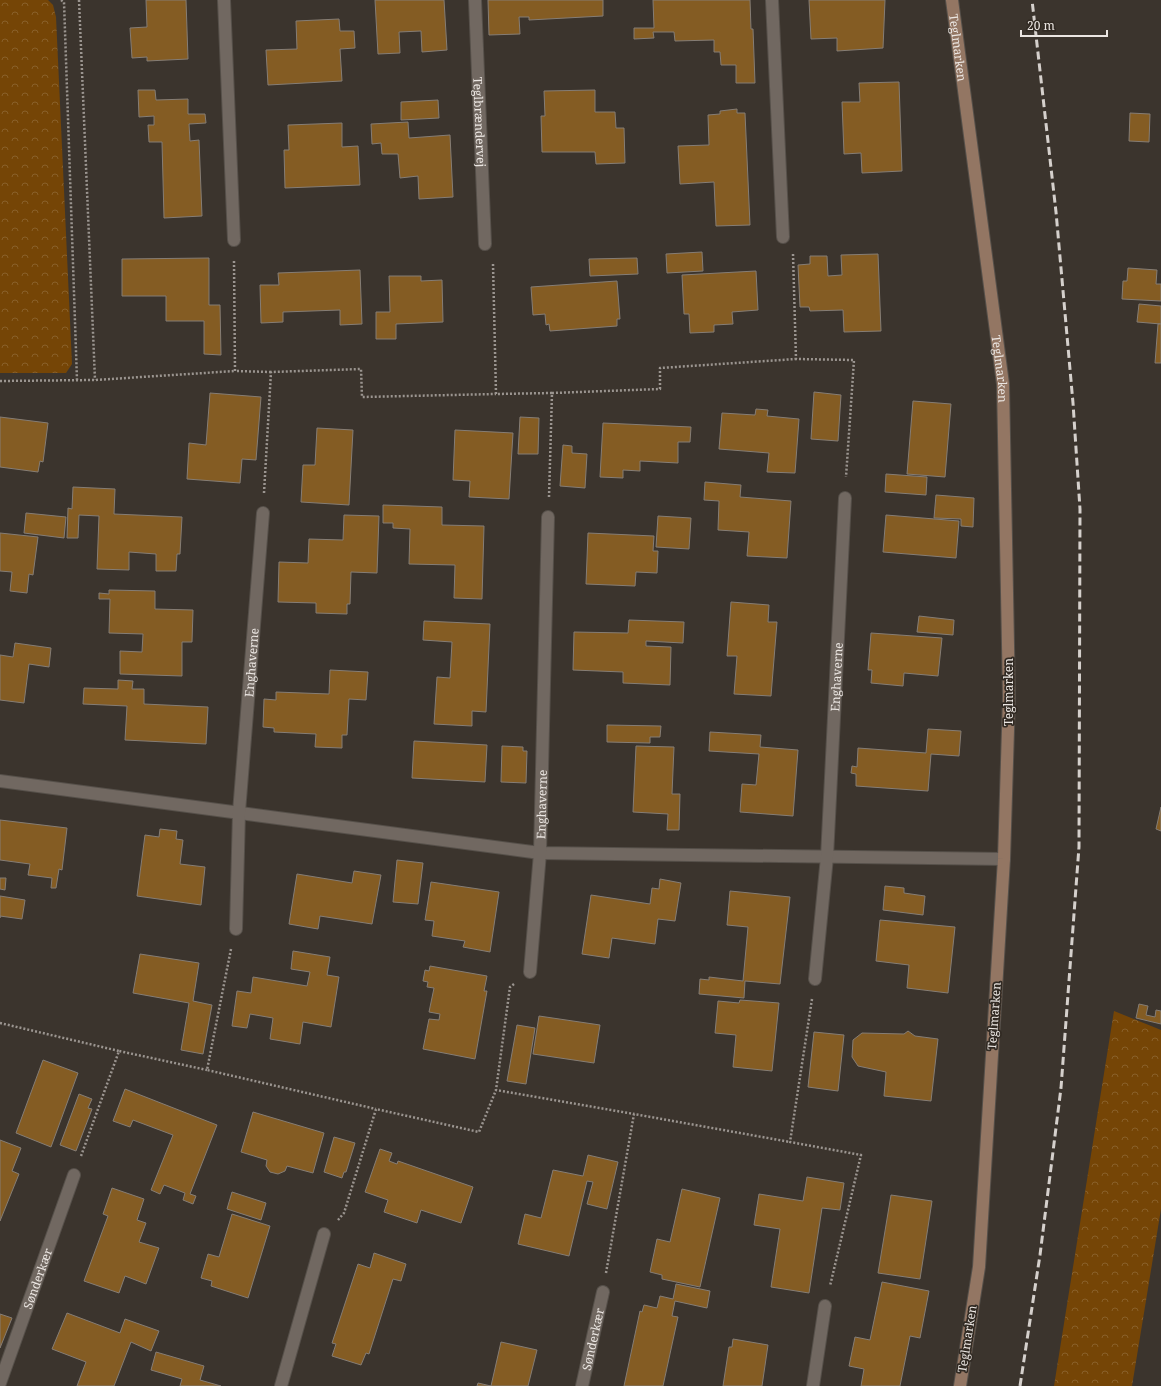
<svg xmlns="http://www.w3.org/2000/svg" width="1161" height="1386" viewBox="0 0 1161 1386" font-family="'Noto Serif',serif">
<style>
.forest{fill:url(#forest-crowns)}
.building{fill:#845c23;stroke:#857d75}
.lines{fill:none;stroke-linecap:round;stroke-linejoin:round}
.street-casing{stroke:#56504a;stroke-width:14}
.secondary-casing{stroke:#56504a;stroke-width:14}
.path{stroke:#9b9590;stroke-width:2.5;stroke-dasharray:2 2;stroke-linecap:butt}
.street{stroke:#716861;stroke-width:12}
.secondary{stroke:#937663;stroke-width:12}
.rail{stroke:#d5d0cc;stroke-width:3;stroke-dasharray:8 4;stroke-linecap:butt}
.labels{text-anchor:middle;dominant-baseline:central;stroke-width:3.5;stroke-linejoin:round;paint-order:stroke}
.street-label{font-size:12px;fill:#ebe6e2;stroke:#312a23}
</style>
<defs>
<pattern id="forest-crowns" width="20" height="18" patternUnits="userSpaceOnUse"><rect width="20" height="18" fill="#754506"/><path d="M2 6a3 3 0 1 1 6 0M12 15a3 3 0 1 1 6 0" fill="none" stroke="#89602a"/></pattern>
</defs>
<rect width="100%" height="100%" fill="#3b342d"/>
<g class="forest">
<path d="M 0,0 L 48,0 L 53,5 L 56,17 L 72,364 L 66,373 L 0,373 Z"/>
<path d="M 1114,1011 L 1161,1030 L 1161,1209 L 1132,1386 L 1054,1386 Z"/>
</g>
<g class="building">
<path d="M 146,0 L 186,0 L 188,59 L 147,61 L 147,57 L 132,58 L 130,28 L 147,27 Z"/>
<path d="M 375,0 L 444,0 L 447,50 L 422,52 L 421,31 L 399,32 L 400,53 L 378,54 Z"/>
<path d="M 488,0 L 603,0 L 603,16 L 529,20 L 529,17 L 519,17 L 520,34 L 489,35 Z"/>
<path d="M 653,0 L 750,0 L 751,29 L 753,29 L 755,83 L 736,83 L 736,65 L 721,65 L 720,52 L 714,52 L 714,40 L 675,41 L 674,32 L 653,32 L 654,38 L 634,39 L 634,28 L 654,28 Z"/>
<path d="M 809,0 L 885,0 L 883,48 L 837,51 L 837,38 L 811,39 Z"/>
<path d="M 339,19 L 340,31 L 354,31 L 355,48 L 340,49 L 342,81 L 268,85 L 266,50 L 297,49 L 296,21 Z"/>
<path d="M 899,82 L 902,171 L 862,173 L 861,153 L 844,154 L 842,102 L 860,102 L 859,83 Z"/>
<path d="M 138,90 L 155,90 L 156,100 L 188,99 L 188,114 L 205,114 L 206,123 L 189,124 L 190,141 L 199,140 L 202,216 L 164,218 L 162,142 L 149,142 L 148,125 L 154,125 L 154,116 L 139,117 Z"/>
<path d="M 595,90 L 595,112 L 615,112 L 616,128 L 624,128 L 625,163 L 596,164 L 595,152 L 542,152 L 541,116 L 545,116 L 544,91 Z"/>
<path d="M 438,100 L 439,118 L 401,120 L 401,102 Z"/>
<path d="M 737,109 L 737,113 L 745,113 L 750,225 L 716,226 L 714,182 L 680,184 L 678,146 L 709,145 L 708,115 L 720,114 L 720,111 Z"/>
<path d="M 1130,113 L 1150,114 L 1149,142 L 1129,141 Z"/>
<path d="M 408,122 L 409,138 L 450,135 L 453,197 L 419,199 L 418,176 L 400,178 L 398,154 L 382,154 L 381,143 L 372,144 L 371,124 Z"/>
<path d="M 342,123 L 342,147 L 358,146 L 360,185 L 285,188 L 284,150 L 289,150 L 288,125 Z"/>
<path d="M 702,252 L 703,271 L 667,273 L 666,254 Z"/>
<path d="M 878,254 L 881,331 L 844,332 L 843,310 L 810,311 L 809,307 L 800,307 L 798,265 L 810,264 L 810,256 L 827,256 L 828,276 L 842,275 L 841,255 Z"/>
<path d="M 209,258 L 209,305 L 220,305 L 221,355 L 204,354 L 204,321 L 166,321 L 166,296 L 122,296 L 122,259 Z"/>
<path d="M 637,258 L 638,274 L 590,276 L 589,259 Z"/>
<path d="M 1128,268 L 1157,270 L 1156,284 L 1161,284 L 1161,301 L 1122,299 L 1123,281 L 1127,281 Z"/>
<path d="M 360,270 L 362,324 L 340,325 L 340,310 L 283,312 L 283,322 L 261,323 L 260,285 L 279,285 L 278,273 Z"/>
<path d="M 756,271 L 758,310 L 732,312 L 733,324 L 714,325 L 714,332 L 690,333 L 689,314 L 684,314 L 682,275 Z"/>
<path d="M 389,276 L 421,276 L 421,281 L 442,280 L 443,322 L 396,324 L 396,339 L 376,339 L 376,312 L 390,312 Z"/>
<path d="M 617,281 L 620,319 L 617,319 L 617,326 L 550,331 L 549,324 L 546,325 L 545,314 L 533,315 L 531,287 Z"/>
<path d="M 1139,304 L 1161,306 L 1161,324 L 1137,322 Z"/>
<path d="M 1158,324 L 1161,324 L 1161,363 L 1155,363 Z"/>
<path d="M 814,392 L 841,395 L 838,441 L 811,439 Z"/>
<path d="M 210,393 L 261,397 L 256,460 L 242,459 L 240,483 L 187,479 L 189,443 L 206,445 Z"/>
<path d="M 913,401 L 951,404 L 945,477 L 907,474 Z"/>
<path d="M 756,409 L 768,410 L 767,416 L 799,419 L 795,473 L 767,472 L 769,453 L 719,449 L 722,413 L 755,415 Z"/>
<path d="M 0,417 L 48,423 L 43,462 L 40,461 L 38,472 L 0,467 Z"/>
<path d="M 520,417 L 539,418 L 538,454 L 518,454 Z"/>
<path d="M 603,423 L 691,427 L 690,442 L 678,442 L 678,463 L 640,461 L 640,471 L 623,470 L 623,478 L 600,477 Z"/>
<path d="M 317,428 L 353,430 L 349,505 L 301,502 L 303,465 L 315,465 Z"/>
<path d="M 455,430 L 513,433 L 509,499 L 469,497 L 470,481 L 453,480 Z"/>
<path d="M 563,445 L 572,446 L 572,453 L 587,454 L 585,488 L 560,486 Z"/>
<path d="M 886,474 L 927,477 L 926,495 L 885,492 Z"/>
<path d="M 705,482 L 741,485 L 740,497 L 791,501 L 787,558 L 747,556 L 749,532 L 718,530 L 719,501 L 704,500 Z"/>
<path d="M 73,487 L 115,489 L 114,514 L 182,517 L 180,554 L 177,554 L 176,571 L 156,571 L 156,554 L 129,552 L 129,570 L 97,569 L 99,516 L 79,515 L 78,538 L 67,538 L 68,508 L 72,509 Z"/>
<path d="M 936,495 L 974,498 L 973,527 L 961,526 L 961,519 L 934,518 Z"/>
<path d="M 383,505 L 442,507 L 442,525 L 484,526 L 482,599 L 454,598 L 455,565 L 409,564 L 410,529 L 393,528 L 393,523 L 383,523 Z"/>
<path d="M 26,513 L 66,517 L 64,538 L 24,533 Z"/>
<path d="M 344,515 L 379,516 L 377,573 L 351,572 L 350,604 L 347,604 L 347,614 L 316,613 L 316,603 L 278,602 L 279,562 L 308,563 L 309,539 L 343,540 Z"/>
<path d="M 886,515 L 959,521 L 956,558 L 883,552 Z"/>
<path d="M 658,516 L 691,518 L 689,549 L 656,547 Z"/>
<path d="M 0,533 L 38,537 L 33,575 L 29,574 L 27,593 L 10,591 L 12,572 L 0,571 Z"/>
<path d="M 588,533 L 654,536 L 653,551 L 658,551 L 657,573 L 636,572 L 635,586 L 586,584 Z"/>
<path d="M 109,590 L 155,591 L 155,609 L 193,610 L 192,642 L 182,642 L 182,676 L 120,674 L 120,651 L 142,652 L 143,634 L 109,633 L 110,599 L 99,599 L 99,593 L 109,594 Z"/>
<path d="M 731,602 L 769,605 L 768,622 L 777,622 L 771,696 L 734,694 L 737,656 L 727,656 Z"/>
<path d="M 919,616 L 954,620 L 953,635 L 917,632 Z"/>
<path d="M 629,620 L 684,622 L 683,643 L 646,641 L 646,646 L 671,647 L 670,685 L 623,683 L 623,672 L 573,670 L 574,632 L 628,633 Z"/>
<path d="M 424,621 L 490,624 L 486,712 L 472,711 L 472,726 L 434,724 L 437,677 L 450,678 L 452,642 L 423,640 Z"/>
<path d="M 871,633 L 942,638 L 938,676 L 904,673 L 903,686 L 871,683 L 872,670 L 868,670 Z"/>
<path d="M 15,643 L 51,648 L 49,667 L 29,664 L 24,703 L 0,700 L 0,655 L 13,657 Z"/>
<path d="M 330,670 L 368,672 L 366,700 L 349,699 L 347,735 L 342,735 L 342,748 L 315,747 L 316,734 L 274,732 L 274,728 L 263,727 L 264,699 L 276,700 L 276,692 L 329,694 Z"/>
<path d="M 118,680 L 133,681 L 132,689 L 144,689 L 144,704 L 208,707 L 206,744 L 125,740 L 127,706 L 83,704 L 84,688 L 118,689 Z"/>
<path d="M 607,725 L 661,726 L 660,737 L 650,737 L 650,743 L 607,742 Z"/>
<path d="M 928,729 L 961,731 L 959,756 L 931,754 L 928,791 L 856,786 L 856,774 L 851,773 L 852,766 L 857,767 L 858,748 L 926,753 Z"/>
<path d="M 710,732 L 761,735 L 760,747 L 798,750 L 793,816 L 740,812 L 742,784 L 756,785 L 759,754 L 709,751 Z"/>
<path d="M 414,741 L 487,745 L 485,782 L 412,778 Z"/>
<path d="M 502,746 L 523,747 L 523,751 L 527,751 L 526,783 L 501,782 Z"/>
<path d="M 636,746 L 674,747 L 672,794 L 680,794 L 679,830 L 667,830 L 668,814 L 633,812 Z"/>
<path d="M 1161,807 L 1161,831 L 1156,829 Z"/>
<path d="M 0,820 L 67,828 L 62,870 L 59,869 L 56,888 L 51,888 L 52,878 L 28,875 L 30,864 L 0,860 Z"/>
<path d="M 160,829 L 177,831 L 176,839 L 183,840 L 180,864 L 205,867 L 201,905 L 137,896 L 145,835 L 159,837 Z"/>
<path d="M 397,860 L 423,863 L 418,904 L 393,902 Z"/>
<path d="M 354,871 L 381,875 L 372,924 L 320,916 L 318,929 L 289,924 L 297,874 L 352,883 Z"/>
<path d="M 0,878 L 6,878 L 5,890 L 0,889 Z"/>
<path d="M 660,879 L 681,883 L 675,921 L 658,919 L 655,944 L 612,938 L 609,958 L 582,954 L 591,895 L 650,904 L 652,888 L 659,889 Z"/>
<path d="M 431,882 L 499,892 L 490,952 L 463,947 L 465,941 L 432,936 L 434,921 L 425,920 Z"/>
<path d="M 885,886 L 904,888 L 904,893 L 925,896 L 923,915 L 883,910 Z"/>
<path d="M 730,891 L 790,897 L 780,984 L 745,981 L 744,998 L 699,994 L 700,979 L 709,980 L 709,977 L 743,981 L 748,927 L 727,925 Z"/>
<path d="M 0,896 L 25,900 L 22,919 L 0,916 L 0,918 Z"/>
<path d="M 880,920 L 955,927 L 948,993 L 907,988 L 909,965 L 876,961 Z"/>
<path d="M 293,951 L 330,957 L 327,975 L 339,977 L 331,1027 L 303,1022 L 300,1044 L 270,1039 L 273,1018 L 250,1014 L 247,1028 L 232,1026 L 237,991 L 251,993 L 253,977 L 307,986 L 310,972 L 291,969 Z"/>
<path d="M 140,954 L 199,963 L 193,1001 L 212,1005 L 203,1054 L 181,1050 L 189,1003 L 133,993 Z"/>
<path d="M 430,966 L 487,976 L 484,991 L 487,991 L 475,1059 L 423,1049 L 429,1019 L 439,1020 L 440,1014 L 429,1012 L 434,988 L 427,987 L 428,982 L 423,981 L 425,970 L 429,971 Z"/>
<path d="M 740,1000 L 779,1003 L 772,1071 L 733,1067 L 736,1035 L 715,1033 L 718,1001 L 739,1003 Z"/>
<path d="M 1139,1004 L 1148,1006 L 1146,1015 L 1155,1017 L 1156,1010 L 1161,1011 L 1161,1024 L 1136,1018 Z"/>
<path d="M 539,1016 L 600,1025 L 594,1063 L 533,1054 Z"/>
<path d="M 517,1025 L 535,1028 L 526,1084 L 507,1081 Z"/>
<path d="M 908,1031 L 915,1036 L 938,1039 L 931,1101 L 884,1096 L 886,1072 L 858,1066 L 852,1057 L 853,1040 L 862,1033 L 904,1034 Z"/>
<path d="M 814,1032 L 844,1035 L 838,1091 L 808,1087 Z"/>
<path d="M 43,1060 L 78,1073 L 51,1147 L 16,1133 Z"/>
<path d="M 125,1089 L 217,1125 L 190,1194 L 196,1196 L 193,1204 L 183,1200 L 185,1193 L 164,1185 L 160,1194 L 151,1190 L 173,1135 L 133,1120 L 130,1127 L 113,1121 Z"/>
<path d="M 79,1094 L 92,1099 L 88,1108 L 92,1109 L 76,1151 L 60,1145 Z"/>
<path d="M 253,1112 L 324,1133 L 313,1173 L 287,1166 L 285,1171 L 278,1174 L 270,1172 L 266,1166 L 267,1160 L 241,1152 Z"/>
<path d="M 334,1137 L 355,1143 L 346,1172 L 344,1172 L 342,1178 L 324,1172 Z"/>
<path d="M 0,1140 L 21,1148 L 12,1171 L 19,1174 L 0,1221 Z"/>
<path d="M 380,1149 L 392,1153 L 389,1161 L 397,1164 L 398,1161 L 473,1187 L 461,1223 L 421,1210 L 417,1223 L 384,1212 L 388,1200 L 365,1192 Z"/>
<path d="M 588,1155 L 618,1162 L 607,1209 L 587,1204 L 593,1182 L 587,1181 L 569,1256 L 518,1244 L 525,1214 L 541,1218 L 553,1170 L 583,1176 Z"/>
<path d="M 807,1177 L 844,1183 L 840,1210 L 822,1208 L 809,1293 L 771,1287 L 780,1229 L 754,1225 L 759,1194 L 803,1201 Z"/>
<path d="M 112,1188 L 144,1199 L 137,1220 L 146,1223 L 139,1242 L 159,1248 L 146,1284 L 125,1276 L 119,1293 L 84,1281 L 108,1216 L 103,1214 Z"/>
<path d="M 682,1189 L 720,1198 L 700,1287 L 662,1279 L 662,1275 L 650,1272 L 657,1239 L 670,1242 Z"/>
<path d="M 232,1192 L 266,1203 L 261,1220 L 227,1209 Z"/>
<path d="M 891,1195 L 932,1201 L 920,1279 L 878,1273 Z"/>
<path d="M 232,1214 L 270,1226 L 248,1298 L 211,1286 L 212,1281 L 201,1278 L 208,1254 L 219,1257 Z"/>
<path d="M 374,1253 L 406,1264 L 401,1281 L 393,1279 L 369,1354 L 366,1353 L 361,1365 L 332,1356 L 336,1344 L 332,1343 L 358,1264 L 370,1268 Z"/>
<path d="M 882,1282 L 929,1291 L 920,1338 L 910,1336 L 900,1386 L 861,1386 L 864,1369 L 849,1366 L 855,1337 L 870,1340 Z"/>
<path d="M 676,1284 L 710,1291 L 707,1308 L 675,1301 L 672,1316 L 678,1317 L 663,1386 L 624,1386 L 640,1311 L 642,1312 L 644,1305 L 657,1308 L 660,1296 L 673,1299 Z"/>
<path d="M 67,1313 L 120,1333 L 125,1319 L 159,1331 L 151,1351 L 131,1342 L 114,1386 L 77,1386 L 86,1362 L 52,1349 Z"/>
<path d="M 0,1314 L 12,1318 L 0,1348 Z"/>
<path d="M 733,1339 L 768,1345 L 762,1386 L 723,1386 L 729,1347 L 732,1347 Z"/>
<path d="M 501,1342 L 537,1350 L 528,1386 L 477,1386 L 478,1383 L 491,1386 Z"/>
<path d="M 156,1352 L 204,1366 L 200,1380 L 221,1386 L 180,1386 L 182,1379 L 151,1370 Z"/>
</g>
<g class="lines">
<g class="street-casing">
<g id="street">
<path d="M 224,0 L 234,240"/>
<path id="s1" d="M 475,0 L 485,244"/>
<path d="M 772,0 L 783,237"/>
<path d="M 0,781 L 540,853 L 1004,859"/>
<path id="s2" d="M 236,929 L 239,812 L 263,513"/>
<path id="s3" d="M 530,972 L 540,853 L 548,517"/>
<path id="s4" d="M 815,979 L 827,857 L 845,498"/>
<path id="s5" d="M 0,1383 L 74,1175"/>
<path d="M 281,1386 L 324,1234"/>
<path id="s6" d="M 582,1386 L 603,1292"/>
<path d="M 813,1386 L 825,1306"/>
</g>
</g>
<g class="secondary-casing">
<g id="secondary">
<path id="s7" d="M 952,0 L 1003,384 L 1009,697 L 1004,859 L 979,1267 L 960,1386"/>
</g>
</g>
<g class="path">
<path d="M 61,0 L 64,2 L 77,380"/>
<path d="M 79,0 L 95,380"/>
<path d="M 793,254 L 796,359 L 854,360 L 846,477"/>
<path d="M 234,261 L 235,371 L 271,372"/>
<path d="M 493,264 L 496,394 L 552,393"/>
<path d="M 0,381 L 95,380 L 235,371"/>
<path d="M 264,493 L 271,372 L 361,369 L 362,397 L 496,394"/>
<path d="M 549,497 L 552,393 L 660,389 L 660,368 L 796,359"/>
<path d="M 231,949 L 207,1070 L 376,1109"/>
<path d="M 514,984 L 510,987 L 496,1090 L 634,1114"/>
<path d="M 812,999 L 790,1142 L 861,1155 L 830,1286"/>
<path d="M 0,1023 L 119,1051"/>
<path d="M 81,1156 L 119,1051 L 207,1070"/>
<path d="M 338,1220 L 344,1213 L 376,1109 L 479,1132 L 496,1090"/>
<path d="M 606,1273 L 634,1114 L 790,1142"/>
</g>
<use href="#street" class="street"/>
<use href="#secondary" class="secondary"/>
<path class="rail" d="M 1020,1386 L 1040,1255 L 1061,1088 L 1079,847 L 1080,509 L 1073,403 L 1056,212 L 1032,0"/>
</g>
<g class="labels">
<g class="street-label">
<text stroke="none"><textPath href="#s7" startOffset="48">Teglmarken</textPath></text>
<text stroke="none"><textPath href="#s1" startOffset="122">Teglbrændervej</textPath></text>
<text stroke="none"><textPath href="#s7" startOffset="372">Teglmarken</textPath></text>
<text stroke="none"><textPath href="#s2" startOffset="267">Enghaverne</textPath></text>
<text stroke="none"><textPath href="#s4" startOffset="303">Enghaverne</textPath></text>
<text transform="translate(1008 692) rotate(-90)">Teglmarken</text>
<text stroke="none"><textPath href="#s3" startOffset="168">Enghaverne</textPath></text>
<text transform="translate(994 1016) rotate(-86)">Teglmarken</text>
<text stroke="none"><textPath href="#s5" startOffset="111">Sønderkær</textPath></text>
<text stroke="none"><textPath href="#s6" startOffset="48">Sønderkær</textPath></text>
<text transform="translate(967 1339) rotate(-81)">Teglmarken</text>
</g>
</g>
<path d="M1021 30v6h86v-6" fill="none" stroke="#ebe6e2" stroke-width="2"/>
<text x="1027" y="30" font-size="12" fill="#ebe6e2" stroke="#312a23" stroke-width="3" paint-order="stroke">20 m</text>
</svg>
